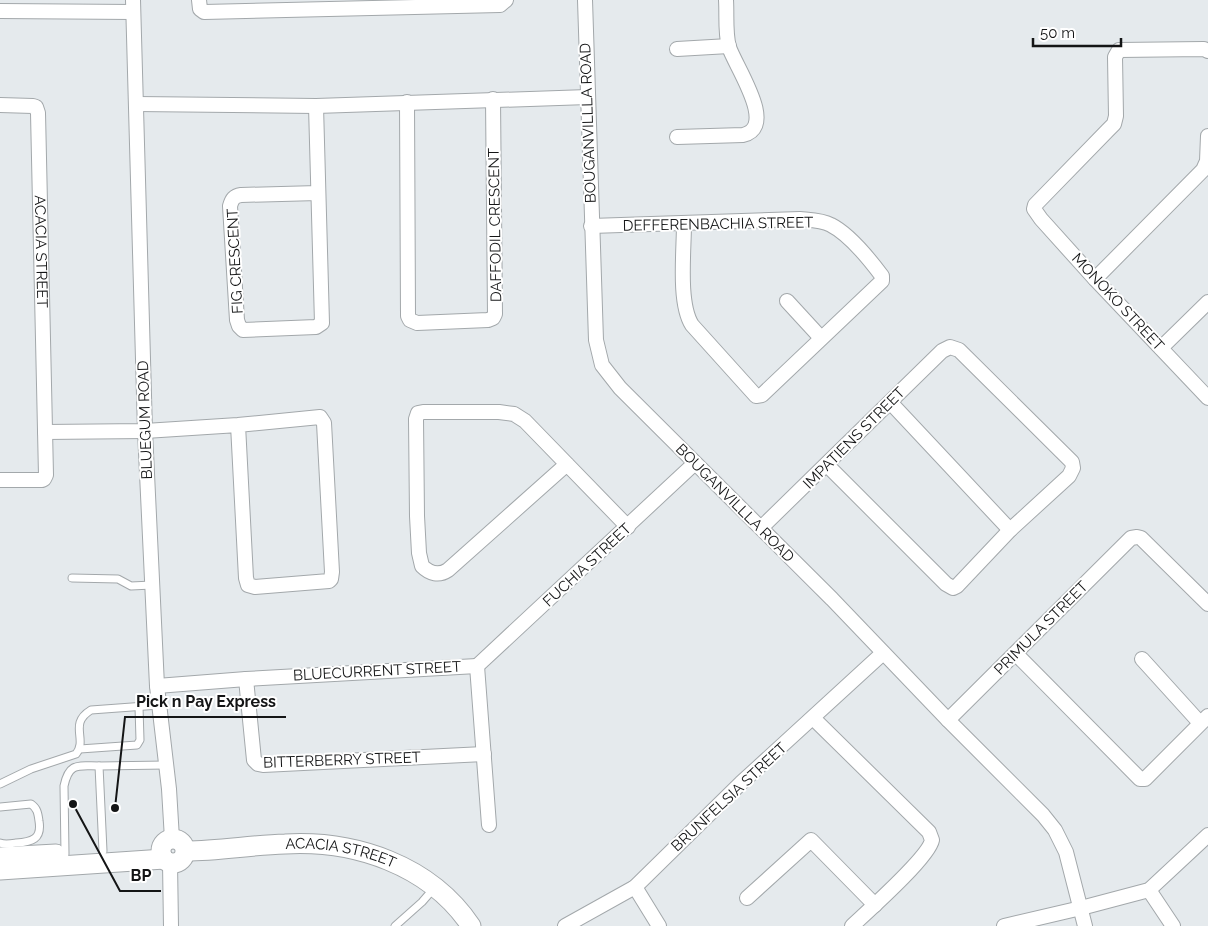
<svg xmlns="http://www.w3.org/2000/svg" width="1208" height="926" viewBox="0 0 1208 926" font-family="Raleway,sans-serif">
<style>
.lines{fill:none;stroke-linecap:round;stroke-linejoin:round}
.lane-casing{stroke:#a3a8ab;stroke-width:9}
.street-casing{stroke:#a3a8ab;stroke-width:16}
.secondary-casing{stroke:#a3a8ab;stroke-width:21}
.lane{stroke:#fff;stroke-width:7}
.street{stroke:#fff;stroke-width:14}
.secondary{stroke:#fff;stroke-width:19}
.labels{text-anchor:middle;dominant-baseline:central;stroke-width:4;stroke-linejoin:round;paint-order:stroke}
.street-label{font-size:15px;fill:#141516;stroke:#fff}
.leader{fill:none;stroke:#141516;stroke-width:2}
.callout-dot{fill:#141516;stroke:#fff;stroke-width:2}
.callout-label{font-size:16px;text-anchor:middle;font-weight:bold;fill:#141516;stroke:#fff;stroke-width:4;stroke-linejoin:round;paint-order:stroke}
</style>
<rect width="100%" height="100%" fill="#e5eaed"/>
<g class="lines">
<g class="lane-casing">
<g id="lane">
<path d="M 72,578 L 118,579 L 131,586 L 152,585"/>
<path d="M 80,749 L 137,745 L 140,740 L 139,707"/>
<path d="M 0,784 L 31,769 L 76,754 C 88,739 68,724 91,710 L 159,705"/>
<path d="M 0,807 L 31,804 C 37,808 38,813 39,821 C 42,839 32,842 16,843 C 10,844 5,845 0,843"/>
<path d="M 103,851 L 99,766 L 166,765"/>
<path d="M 65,854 L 64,786 C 69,762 78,766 99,766"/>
<path d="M 395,926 L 422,902 L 435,887"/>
</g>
</g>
<g class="street-casing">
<g id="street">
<path d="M 133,0 L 145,431 L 157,686 L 169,789 L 172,839"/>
<path d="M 199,0 L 200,9 L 204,12 L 500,5 L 506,0"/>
<path d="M 585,0 L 596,340 L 602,365 L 620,388 L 832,599 L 948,720 L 1043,815 L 1055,830 L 1066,852 L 1085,926"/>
<path d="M 0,11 L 133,12"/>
<path d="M 677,49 L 729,46"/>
<path d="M 1208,51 L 1204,49 L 1119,50 L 1115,57 L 1116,116 L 1114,124 L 1108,130 L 1035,205 L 1034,209 L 1041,219 L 1095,279 L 1208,398"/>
<path d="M 407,102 L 408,316 L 410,320 L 417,323 L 488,320 L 493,318 L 495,314 L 493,99"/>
<path d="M 136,104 L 316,106 L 588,97"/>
<path id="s1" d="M 0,105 L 33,106 L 36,107 L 38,113 L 46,475 L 44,479 L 42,480 L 0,480"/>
<path d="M 316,106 L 322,323 L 316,327 L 243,330 L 239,326 L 237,320 L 230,206 C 232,199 234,196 241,195 L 318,193"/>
<path d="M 677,137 L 743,135 C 778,127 735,66 729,47 C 725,33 727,15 726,0"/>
<path d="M 591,226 L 800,219 C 810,220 822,220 831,225 C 849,234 870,260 882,276 L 882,281 L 762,395 L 756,396 L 692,325 C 678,303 684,251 684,224"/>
<path d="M 1095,279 L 1203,170 L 1207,161 L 1208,136"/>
<path d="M 787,301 L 821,338"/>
<path d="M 1161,348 L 1208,302"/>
<path d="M 890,402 L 1010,530"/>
<path d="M 45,432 L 145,431 L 238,425 L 320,417 L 324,423 L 332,572 L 331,579 L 329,581 L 255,587 L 248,585 L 246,578 L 238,425"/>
<path d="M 567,464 L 448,570 C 439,576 430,574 422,566 L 419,553 L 417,516 L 416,419 L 418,413 L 423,412 L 499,412 L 514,414 L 525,421 L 628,527"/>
<path d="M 761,528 L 942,351 L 950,347 L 959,350 L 1072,462 L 1073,468 L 1069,476 L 1010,530 L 957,586 L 953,588 L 946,584 L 827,465"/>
<path d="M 1016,654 L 1140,779 L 1145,779 L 1208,716"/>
<path d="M 1142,659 L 1200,723"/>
<path d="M 477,666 L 695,463"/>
<path d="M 477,666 L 489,825"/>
<path d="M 246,679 L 254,760 L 258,764 L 263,765 L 484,754"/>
<path d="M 157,686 L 246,679 L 477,666"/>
<path d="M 813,718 L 929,832 L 932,840 C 929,857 868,911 852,926"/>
<path d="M 948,720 L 1131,538 L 1137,537 L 1141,538 L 1208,604"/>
<path d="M 170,863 L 171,926"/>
<path d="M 635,887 L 659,926"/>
<path d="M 1149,890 L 1173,926"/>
<path d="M 747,898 L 811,840 L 875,905"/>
<path d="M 565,926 L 635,887 L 741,783 L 883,653"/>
<path d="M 1004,926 L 1081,908 L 1149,890 L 1208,835"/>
</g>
</g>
<g class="secondary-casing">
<g id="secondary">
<circle cx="173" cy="851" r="12"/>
<path id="s2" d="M 186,851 C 219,851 251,845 285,844 C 355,840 430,865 471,926"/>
<path d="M 0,857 L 56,854"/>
<path d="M 0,870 L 164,859"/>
</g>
</g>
<use href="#lane" class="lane"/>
<use href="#street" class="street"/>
<use href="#secondary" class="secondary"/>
</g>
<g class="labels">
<g class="street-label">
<text transform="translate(588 123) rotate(-92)">BOUGANVILLLA ROAD</text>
<text transform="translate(718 224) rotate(-1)">DEFFERENBACHIA STREET</text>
<text transform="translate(495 225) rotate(-91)">DAFFODIL CRESCENT</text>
<text stroke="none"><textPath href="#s1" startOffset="181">ACACIA STREET</textPath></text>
<text transform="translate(235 261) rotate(-93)">FIG CRESCENT</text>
<text transform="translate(1118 302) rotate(47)">MONOKO STREET</text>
<text transform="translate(145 420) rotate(-92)">BLUEGUM ROAD</text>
<text transform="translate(854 438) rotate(-45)">IMPATIENS STREET</text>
<text transform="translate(735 503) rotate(45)">BOUGANVILLLA ROAD</text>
<text transform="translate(587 565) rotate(-43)">FUCHIA STREET</text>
<text transform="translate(1041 628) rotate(-45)">PRIMULA STREET</text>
<text transform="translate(377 671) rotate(-3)">BLUECURRENT STREET</text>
<text transform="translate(342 760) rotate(-2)">BITTERBERRY STREET</text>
<text transform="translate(729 797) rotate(-43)">BRUNFELSIA STREET</text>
<text stroke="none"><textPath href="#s2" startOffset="156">ACACIA STREET</textPath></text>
</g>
</g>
<path class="leader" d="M115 808L125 717H286M73 804L120 891H161"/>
<g class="callout-dot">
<circle cx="115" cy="808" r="5"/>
<circle cx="73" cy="804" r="5"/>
</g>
<g class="callout-label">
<text x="206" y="707">Pick n Pay Express</text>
<text x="141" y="881">BP</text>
</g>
<path d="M1033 38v8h88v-8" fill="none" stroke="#141516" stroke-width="2.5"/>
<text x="1040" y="38" font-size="15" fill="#141516" stroke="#ffffff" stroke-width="4" paint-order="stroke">50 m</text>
</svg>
